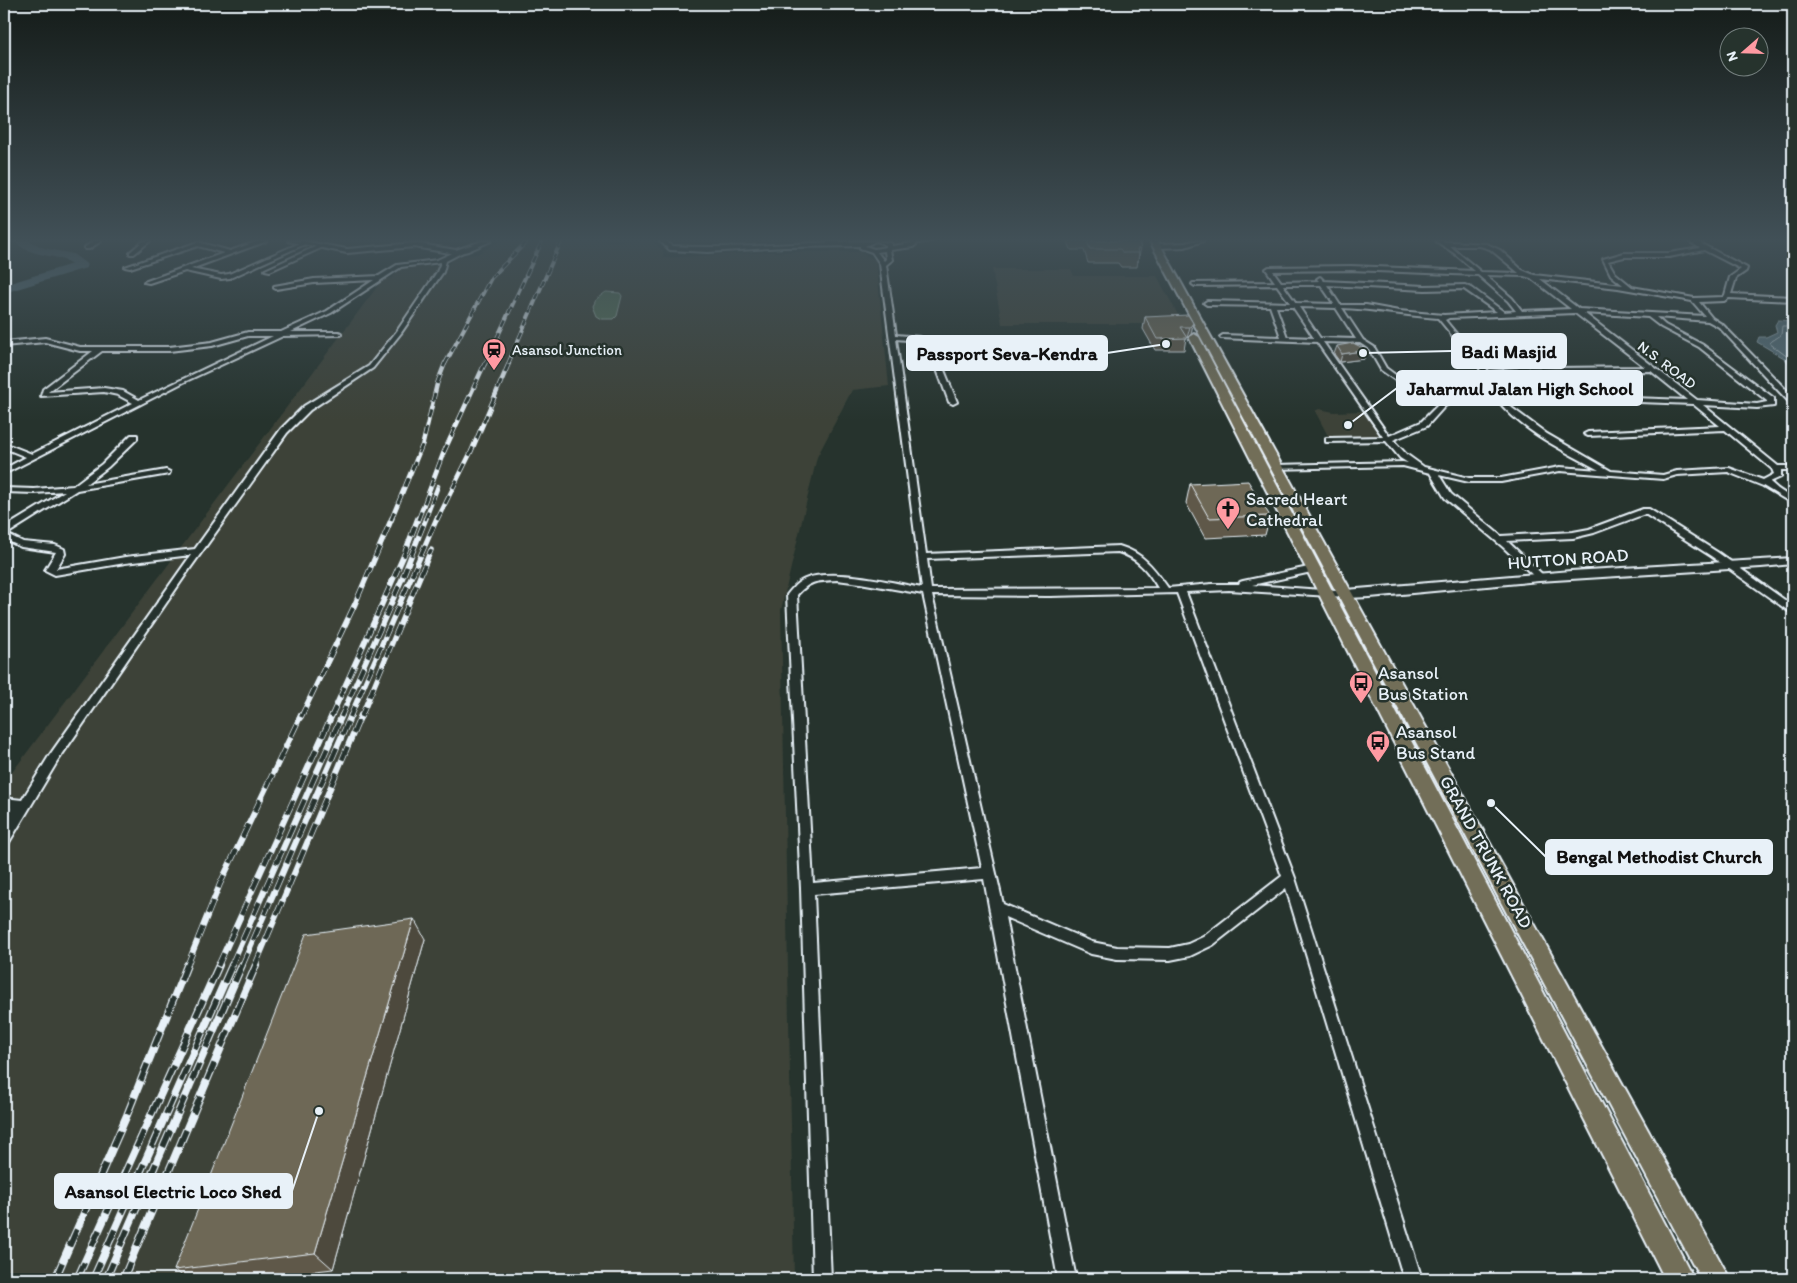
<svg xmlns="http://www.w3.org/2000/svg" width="1797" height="1283" viewBox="0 0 1797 1283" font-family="Itim,sans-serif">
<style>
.built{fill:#3c4339}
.green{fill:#557056;stroke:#9eb0a7}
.water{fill:#556c74;stroke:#90a1a9}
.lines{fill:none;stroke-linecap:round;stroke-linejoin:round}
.shore{stroke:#adbcc3;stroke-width:1}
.river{fill:#556c74;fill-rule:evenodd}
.minor-casing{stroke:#e8f1f8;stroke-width:4}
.tertiary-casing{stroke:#e8f1f8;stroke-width:4}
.primary-casing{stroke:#e8f1f8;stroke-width:4}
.minor{fill:#26332d;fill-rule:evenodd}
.tertiary{fill:#26332d;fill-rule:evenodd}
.primary{fill:#726e59;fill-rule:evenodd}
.rail-far4-casing{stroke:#e8f1f8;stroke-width:4}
.rail-far3-casing{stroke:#e8f1f8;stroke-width:4.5}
.rail-far2-casing{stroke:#e8f1f8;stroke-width:5.5}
.rail-far1-casing{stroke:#e8f1f8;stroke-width:6}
.rail-casing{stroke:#e8f1f8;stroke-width:8}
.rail-far4{stroke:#26332d;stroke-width:2.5;stroke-dasharray:7;stroke-linecap:butt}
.rail-far3{stroke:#26332d;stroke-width:3;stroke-dasharray:9;stroke-linecap:butt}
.rail-far2{stroke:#26332d;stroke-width:4;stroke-dasharray:11;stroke-linecap:butt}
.rail-far1{stroke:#26332d;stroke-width:4.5;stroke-dasharray:14;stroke-linecap:butt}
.rail{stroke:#26332d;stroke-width:5.5;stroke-dasharray:18;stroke-linecap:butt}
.wall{fill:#5f594a;stroke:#e8f1f8}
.shaded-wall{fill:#4d493c;stroke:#e8f1f8}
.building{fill:#6e6856;stroke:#e8f1f8}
.labels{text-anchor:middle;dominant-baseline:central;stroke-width:5;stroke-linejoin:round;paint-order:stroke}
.far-poi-label{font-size:15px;fill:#e8f1f8;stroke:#26332d;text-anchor:start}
.far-street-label{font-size:15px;fill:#e8f1f8;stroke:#26332d}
.poi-label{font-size:18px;fill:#e8f1f8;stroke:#26332d;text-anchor:start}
.street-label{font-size:18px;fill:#e8f1f8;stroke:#26332d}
.leader{fill:none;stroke:#e8f1f8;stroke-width:2}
.callout-dot{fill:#e8f1f8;stroke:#26332d;stroke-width:2}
.callout{fill:#e8f1f8;stroke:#e8f1f8;stroke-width:2}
.callout-label{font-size:19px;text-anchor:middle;font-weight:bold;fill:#111}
</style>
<rect width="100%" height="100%" fill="#26332d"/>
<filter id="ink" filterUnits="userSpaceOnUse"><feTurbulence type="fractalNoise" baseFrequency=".02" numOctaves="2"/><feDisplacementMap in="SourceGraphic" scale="10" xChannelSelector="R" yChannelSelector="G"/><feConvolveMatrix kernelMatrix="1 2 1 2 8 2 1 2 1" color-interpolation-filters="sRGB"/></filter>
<g filter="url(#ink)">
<g class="built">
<path d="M 500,241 L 652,241 L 663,250 L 663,258 L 768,252 L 860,252 L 876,260 L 889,386 L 852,390 L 817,457 L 781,610 L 794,1279 L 4,1279 L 4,783 L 383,279 L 392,278 L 401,268 L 447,265 L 457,256 L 477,254 Z"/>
<path d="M 992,269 L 1071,269 L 1074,276 L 1157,276 L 1183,324 L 1002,324 Z"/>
<path d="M 1319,409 L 1334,412 L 1364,411 L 1384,437 L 1329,438 L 1315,411 Z"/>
</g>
<path class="green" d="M 606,292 L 620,293 L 622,296 L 617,316 L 614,319 L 601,319 L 596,316 L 592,306 L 595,300 Z"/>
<path class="water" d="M 1778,320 L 1793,321 L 1793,368 L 1784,358 L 1757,342 L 1759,337 L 1766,337 L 1777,332 L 1775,325 Z"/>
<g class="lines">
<path class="shore" d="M 1793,326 L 1782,326 L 1781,335 L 1769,343 L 1793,361"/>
<path class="river" d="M 14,241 L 30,241 L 44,248 L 73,254 L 88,265 L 86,268 L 4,293 L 4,285 L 72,264 C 54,253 29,257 14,241 Z"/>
<g class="minor-casing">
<g id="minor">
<path d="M 94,241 L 101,241 L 89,249 L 85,249 L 85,247 Z"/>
<path d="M 143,241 L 150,241 L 134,254 L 130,254 L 130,252 Z"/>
<path d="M 258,241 L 267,241 L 191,269 L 221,275 L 229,274 L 300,243 L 305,244 L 230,278 L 221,279 L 185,271 L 149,283 L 144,282 L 224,253 L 198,246 L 130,268 L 125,267 L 198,242 L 230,251 Z"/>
<path d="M 660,241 L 666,241 L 672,246 C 739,250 808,241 876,241 L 865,246 L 874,249 L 886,247 L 886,245 L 876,241 L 891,243 L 892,246 L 912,243 L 909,241 L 931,241 L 918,243 L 913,247 L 890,250 L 892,260 L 886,265 L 896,335 L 920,337 L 933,343 L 957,402 L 953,404 L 949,402 L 928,345 L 919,341 L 896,339 L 926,554 L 1119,546 C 1143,553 1154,568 1168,588 L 1212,584 L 1239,584 L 1240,582 L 1243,581 L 1313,566 L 1316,567 L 1318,569 L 1316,571 L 1252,585 L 1349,592 L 1351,594 L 1346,597 L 1229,590 L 1186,592 L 1295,878 L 1422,1279 L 1404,1279 L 1286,888 L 1213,945 L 1190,956 L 1170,960 L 1117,959 L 1091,954 L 1005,917 L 1076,1279 L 1058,1279 L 984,879 L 814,894 L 831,1279 L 813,1279 L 801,889 L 787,595 C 790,591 794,586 798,583 C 821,564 893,583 922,588 L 880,264 L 872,252 L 860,248 L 860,246 L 784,247 L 708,252 L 670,250 ZM 885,251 L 886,259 L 884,261 L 877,252 ZM 1118,552 C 1138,558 1148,571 1158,588 L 931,589 L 927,559 ZM 837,580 L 860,583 L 923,594 L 982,868 L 813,883 L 797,595 C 810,580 818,581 837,580 ZM 1177,593 L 1282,876 L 1203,937 L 1188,944 L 1170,948 L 1117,947 L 1092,942 L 1003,904 L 932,595 L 1050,596 Z"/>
<path d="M 1193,241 L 1203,241 L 1185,247 L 1157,248 L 1154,246 L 1157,244 L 1185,243 Z"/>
<path d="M 1436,241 L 1487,244 L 1500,250 L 1522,270 L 1534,275 L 1623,285 L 1611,275 L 1603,259 L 1624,253 L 1669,253 L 1700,248 L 1688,241 L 1696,241 L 1747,268 L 1746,271 L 1736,278 L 1731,294 L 1793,297 L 1793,301 L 1729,298 L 1724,301 L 1699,302 L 1712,318 L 1723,325 L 1793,397 L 1793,403 L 1790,403 L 1719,327 L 1708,321 L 1656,317 L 1665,325 L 1703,345 L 1774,398 L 1774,406 L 1757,408 L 1703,405 L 1778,466 L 1793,466 L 1793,470 L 1781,470 L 1781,477 L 1770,482 L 1778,489 L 1793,499 L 1793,504 L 1763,486 L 1728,472 L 1677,475 L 1663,479 L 1560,471 L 1501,482 L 1469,482 L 1439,475 L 1451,494 L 1501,536 L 1573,532 L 1589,529 L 1643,509 L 1649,509 L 1717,552 L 1793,606 L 1793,613 L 1790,612 L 1711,556 L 1645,514 L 1594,533 L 1573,538 L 1507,541 L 1543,575 L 1545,577 L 1540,580 L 1537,579 L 1503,547 L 1445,498 L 1430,473 L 1403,466 L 1272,469 L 1271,467 L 1275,465 L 1403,462 L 1408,463 L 1400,458 L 1386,441 L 1326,442 L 1326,438 L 1329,438 L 1383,437 L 1317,342 L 1221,338 L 1220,337 L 1223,335 L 1281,337 L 1270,306 L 1207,305 L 1204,303 L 1207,301 L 1290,303 L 1277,285 L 1195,286 L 1192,284 L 1193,283 L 1275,282 L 1266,269 L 1269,267 L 1351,266 L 1475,271 L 1454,253 ZM 1450,246 L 1480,246 L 1490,249 L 1519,273 L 1481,272 ZM 1704,250 L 1741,269 L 1730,277 L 1725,295 L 1723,297 L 1694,298 L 1632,287 L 1615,273 L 1608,261 L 1624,257 L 1669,257 ZM 1351,270 L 1478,275 L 1508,301 L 1516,311 L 1504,312 L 1472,288 L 1465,285 L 1425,286 L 1324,281 L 1320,277 L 1317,279 L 1319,281 L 1281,282 L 1273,271 ZM 1485,275 L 1524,276 L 1531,278 L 1571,309 L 1522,311 L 1512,298 ZM 1540,279 L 1618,288 L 1692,301 L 1705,316 L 1579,309 ZM 1283,285 L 1321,285 L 1334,304 L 1296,303 ZM 1327,285 L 1425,290 L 1464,289 L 1497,312 L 1444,315 L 1399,311 L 1366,305 L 1340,305 ZM 1276,307 L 1293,307 L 1314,338 L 1287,337 ZM 1299,307 L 1336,308 L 1356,339 L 1320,338 ZM 1342,308 C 1375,309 1406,316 1438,318 L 1474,362 L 1479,366 L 1484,380 L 1493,393 L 1460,394 L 1442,401 L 1405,382 L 1386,368 L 1374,347 L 1363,340 ZM 1575,313 L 1645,367 L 1555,368 L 1484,363 L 1478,360 L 1445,320 L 1449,318 ZM 1584,313 L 1648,317 L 1661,327 L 1699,347 L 1767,401 L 1767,402 L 1757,404 L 1697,400 ZM 1323,342 L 1360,343 L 1369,349 L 1381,370 L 1401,384 L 1438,405 L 1421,422 L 1389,436 ZM 1486,367 L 1555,372 L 1651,371 L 1687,400 L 1500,393 L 1490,380 ZM 1503,397 L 1693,404 L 1720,426 L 1588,432 L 1584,434 L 1588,436 L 1725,430 L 1772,469 L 1774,474 L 1763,480 L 1729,468 L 1677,471 L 1663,475 L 1611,471 L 1547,434 L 1512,408 ZM 1461,398 L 1496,398 C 1521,431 1563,450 1599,470 L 1560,467 L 1501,478 L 1469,478 L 1424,467 L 1406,454 L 1393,440 L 1427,426 L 1445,406 Z"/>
<path d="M 319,245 L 321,246 L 321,248 L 270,271 L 265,270 Z"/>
<path d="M 459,250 L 462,252 L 461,253 L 446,261 L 443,272 L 401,333 L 373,368 L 310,410 L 287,433 L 191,567 L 57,762 L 8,844 L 4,845 L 4,830 L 8,824 L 4,825 L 4,814 L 11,808 L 4,808 L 4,798 L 22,800 L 49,756 L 191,555 L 125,563 L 55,575 L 45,570 L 56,552 L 21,547 L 4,539 L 4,528 L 65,491 L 34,493 L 4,492 L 4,488 L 34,489 L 73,486 L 102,464 L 131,435 L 137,435 L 137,439 L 108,467 L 86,484 L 166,470 L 170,472 L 169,474 L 77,490 L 7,534 L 23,542 L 55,545 L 64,549 L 65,554 L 56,569 L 125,557 L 195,549 L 281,429 L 304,406 L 369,366 L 397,331 L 437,272 L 441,262 L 401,267 L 331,313 L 291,332 L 339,332 L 341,333 L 341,335 L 283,336 L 184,382 L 4,474 L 4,469 L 26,457 L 4,448 L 4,443 L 32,454 L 133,403 L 118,395 L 104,392 L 41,396 L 43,389 L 93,351 L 80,351 L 45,342 L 4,346 L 4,342 L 45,338 L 80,347 L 169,347 L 212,342 L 248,332 L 281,332 L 327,311 L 374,280 L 314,283 L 276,289 L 274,288 L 274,286 L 314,279 L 379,276 L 397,265 L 437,260 ZM 248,336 L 273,336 L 139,400 L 123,391 L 104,388 L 48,392 L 102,351 L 169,351 L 212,346 Z"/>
</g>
</g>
<g class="tertiary-casing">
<g id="tertiary">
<path d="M 288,241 L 303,241 L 347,249 L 414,243 L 456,250 L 482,241 L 491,241 L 468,251 L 456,254 L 414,247 L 347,253 Z"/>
<path d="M 1793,558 L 1793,564 L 1761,567 L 1539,581 L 1370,597 L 1346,598 L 1340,594 L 1346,590 L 1571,571 Z"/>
</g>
</g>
<g class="primary-casing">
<g id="primary">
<path d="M 1150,241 L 1158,241 L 1730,1279 L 1701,1279 Z"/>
<path d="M 1194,334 L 1199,337 L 1694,1279 L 1665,1279 L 1189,337 Z"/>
</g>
</g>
<use href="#minor" class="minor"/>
<use href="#tertiary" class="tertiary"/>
<use href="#primary" class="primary"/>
<g class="rail-far4-casing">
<g id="rail-far4">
<path d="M 445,364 L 491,278 L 527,241"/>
<path d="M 485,364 L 542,241"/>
<path d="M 508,364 L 561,241"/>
</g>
</g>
<g class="rail-far3-casing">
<g id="rail-far3">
<path d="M 391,520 L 423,443 L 437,384 L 445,363"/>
<path d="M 418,520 L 443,454 L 485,363"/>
<path d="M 425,520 L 438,486"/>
<path d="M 437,520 L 471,452 L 509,363"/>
</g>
</g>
<g class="rail-far2-casing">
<g id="rail-far2">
<path d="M 301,717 L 355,604 L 392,518"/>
<path d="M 331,717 L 404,555 L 418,518"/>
<path d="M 341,717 L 402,579 L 426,518"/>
<path d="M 350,717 L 437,518"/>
<path d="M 361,717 L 431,550"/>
</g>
</g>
<g class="rail-far1-casing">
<g id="rail-far1">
<path d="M 187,966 L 220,884 L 301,715"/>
<path d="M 218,966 L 332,715"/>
<path d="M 231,966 L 342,715"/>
<path d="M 242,966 L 351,715"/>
<path d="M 255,966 L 361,715"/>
</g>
</g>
<g class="rail-casing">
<g id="rail">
<path d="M 55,1279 L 127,1115 L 187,965"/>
<path d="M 77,1279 L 219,965"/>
<path d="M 93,1279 L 232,965"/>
<path d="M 106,1279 L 242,965"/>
<path d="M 123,1279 L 256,965"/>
</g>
</g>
<use href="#rail-far4" class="rail-far4"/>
<use href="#rail-far3" class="rail-far3"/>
<use href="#rail-far2" class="rail-far2"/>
<use href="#rail-far1" class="rail-far1"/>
<use href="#rail" class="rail"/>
</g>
<g class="wall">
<path d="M 1068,241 L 1141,241 L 1137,267 L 1121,267 L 1118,263 L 1088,263 L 1084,250 L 1071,250 Z"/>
<path d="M 1145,317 L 1193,323 L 1191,334 L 1187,338 L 1186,338 L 1184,350 L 1155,350 L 1143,329 Z"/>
<path d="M 1337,346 L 1364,359 L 1340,362 L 1334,354 Z"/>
<path d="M 1190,484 L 1270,516 L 1265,535 L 1205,538 L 1186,503 Z"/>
<path d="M 425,939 L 333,1269 L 246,1279 L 187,1279 L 174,1270 Z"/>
</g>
<g class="shaded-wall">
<path d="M 1141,248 L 1138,261 L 1138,262 L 1139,253 L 1137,249 Z"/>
<path d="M 1193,323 L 1191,334 L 1187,338 L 1190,327 Z"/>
<path d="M 1367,350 L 1364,359 L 1340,362 L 1342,354 Z"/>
<path d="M 414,919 L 425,939 L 333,1269 L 315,1253 Z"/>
</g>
<g class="building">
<path d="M 1087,241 L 1138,241 L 1141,248 L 1137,249 L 1139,253 L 1123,253 L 1120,249 L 1090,249 Z"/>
<path d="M 1188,315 L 1193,323 L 1190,327 L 1180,327 L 1187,338 L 1157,339 L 1145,317 Z"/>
<path d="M 1353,343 L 1367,350 L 1342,354 L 1337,346 Z"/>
<path d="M 1248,481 L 1270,516 L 1209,518 L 1190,484 Z"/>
<path d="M 414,919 L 315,1253 L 174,1270 L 306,934 Z"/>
</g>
</g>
<linearGradient id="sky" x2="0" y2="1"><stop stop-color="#151c19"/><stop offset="0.57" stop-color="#415057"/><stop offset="1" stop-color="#415057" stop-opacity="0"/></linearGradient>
<rect width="1797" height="421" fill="url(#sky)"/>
<defs>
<g id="station-pin" transform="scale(1.25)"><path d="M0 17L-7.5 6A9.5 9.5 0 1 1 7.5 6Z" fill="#ff9aa2" stroke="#26332d"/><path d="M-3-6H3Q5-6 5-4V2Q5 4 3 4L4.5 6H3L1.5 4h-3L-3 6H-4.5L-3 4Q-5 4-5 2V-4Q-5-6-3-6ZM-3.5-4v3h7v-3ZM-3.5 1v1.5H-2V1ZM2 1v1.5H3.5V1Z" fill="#111"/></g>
<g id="church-pin" transform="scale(1.25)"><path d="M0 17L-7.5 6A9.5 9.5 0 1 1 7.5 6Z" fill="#ff9aa2" stroke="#26332d"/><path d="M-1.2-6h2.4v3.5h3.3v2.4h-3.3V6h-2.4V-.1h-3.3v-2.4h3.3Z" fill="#111"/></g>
<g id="bus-pin" transform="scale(1.25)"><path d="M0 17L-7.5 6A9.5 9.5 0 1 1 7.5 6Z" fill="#ff9aa2" stroke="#26332d"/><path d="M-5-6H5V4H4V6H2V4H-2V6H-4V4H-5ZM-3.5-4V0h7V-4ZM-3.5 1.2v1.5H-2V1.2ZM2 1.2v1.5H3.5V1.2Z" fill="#111"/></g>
</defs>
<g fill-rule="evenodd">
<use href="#station-pin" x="494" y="350"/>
<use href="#church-pin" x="1228" y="509"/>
<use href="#bus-pin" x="1361" y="683"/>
<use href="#bus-pin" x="1378" y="742"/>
</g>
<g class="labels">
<g class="far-poi-label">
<text x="512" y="350">Asansol Junction</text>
</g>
<g class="far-street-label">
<text transform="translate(1667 365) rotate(37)">N.S. ROAD</text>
</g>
<g class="poi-label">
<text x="1246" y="499">Sacred Heart<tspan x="1246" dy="21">Cathedral</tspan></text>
<text x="1378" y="673">Asansol<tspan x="1378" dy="21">Bus Station</tspan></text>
<text x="1396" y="732">Asansol<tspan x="1396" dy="21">Bus Stand</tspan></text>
</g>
<g class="street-label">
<text transform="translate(1568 559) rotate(-4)">HUTTON ROAD</text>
<text transform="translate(1486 852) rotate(61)">GRAND TRUNK ROAD</text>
</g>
</g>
<path class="leader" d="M1363 353L1452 351M1166 344L1107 353M1348 425L1397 388M1491 803L1546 857M319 1111L292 1191"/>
<g class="callout-dot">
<circle cx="1363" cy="353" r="5"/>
<circle cx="1166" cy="344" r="5"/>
<circle cx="1348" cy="425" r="5"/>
<circle cx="1491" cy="803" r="5"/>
<circle cx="319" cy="1111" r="5"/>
</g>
<g class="callout">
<rect x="1452" y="334" width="114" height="34" rx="5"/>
<rect x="907" y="336" width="200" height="34" rx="5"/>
<rect x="1397" y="371" width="245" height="34" rx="5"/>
<rect x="1546" y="840" width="226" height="34" rx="5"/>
<rect x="55" y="1174" width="237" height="34" rx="5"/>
</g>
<g class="callout-label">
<text x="1509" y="358">Badi Masjid</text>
<text x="1007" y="360">Passport Seva-Kendra</text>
<text x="1520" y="395">Jaharmul Jalan High School</text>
<text x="1659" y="863">Bengal Methodist Church</text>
<text x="173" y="1198">Asansol Electric Loco Shed</text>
</g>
<rect width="1797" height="1283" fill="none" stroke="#26332d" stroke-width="20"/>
<rect x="10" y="10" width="1777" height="1263" fill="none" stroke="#e8f1f8" stroke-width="2" filter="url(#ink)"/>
<g transform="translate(1744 52) rotate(250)"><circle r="24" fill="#26332d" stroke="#747f7e"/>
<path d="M0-4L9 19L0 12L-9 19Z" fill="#ff9aa2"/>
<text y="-8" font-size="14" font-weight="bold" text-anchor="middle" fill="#e8f1f8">N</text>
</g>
</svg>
